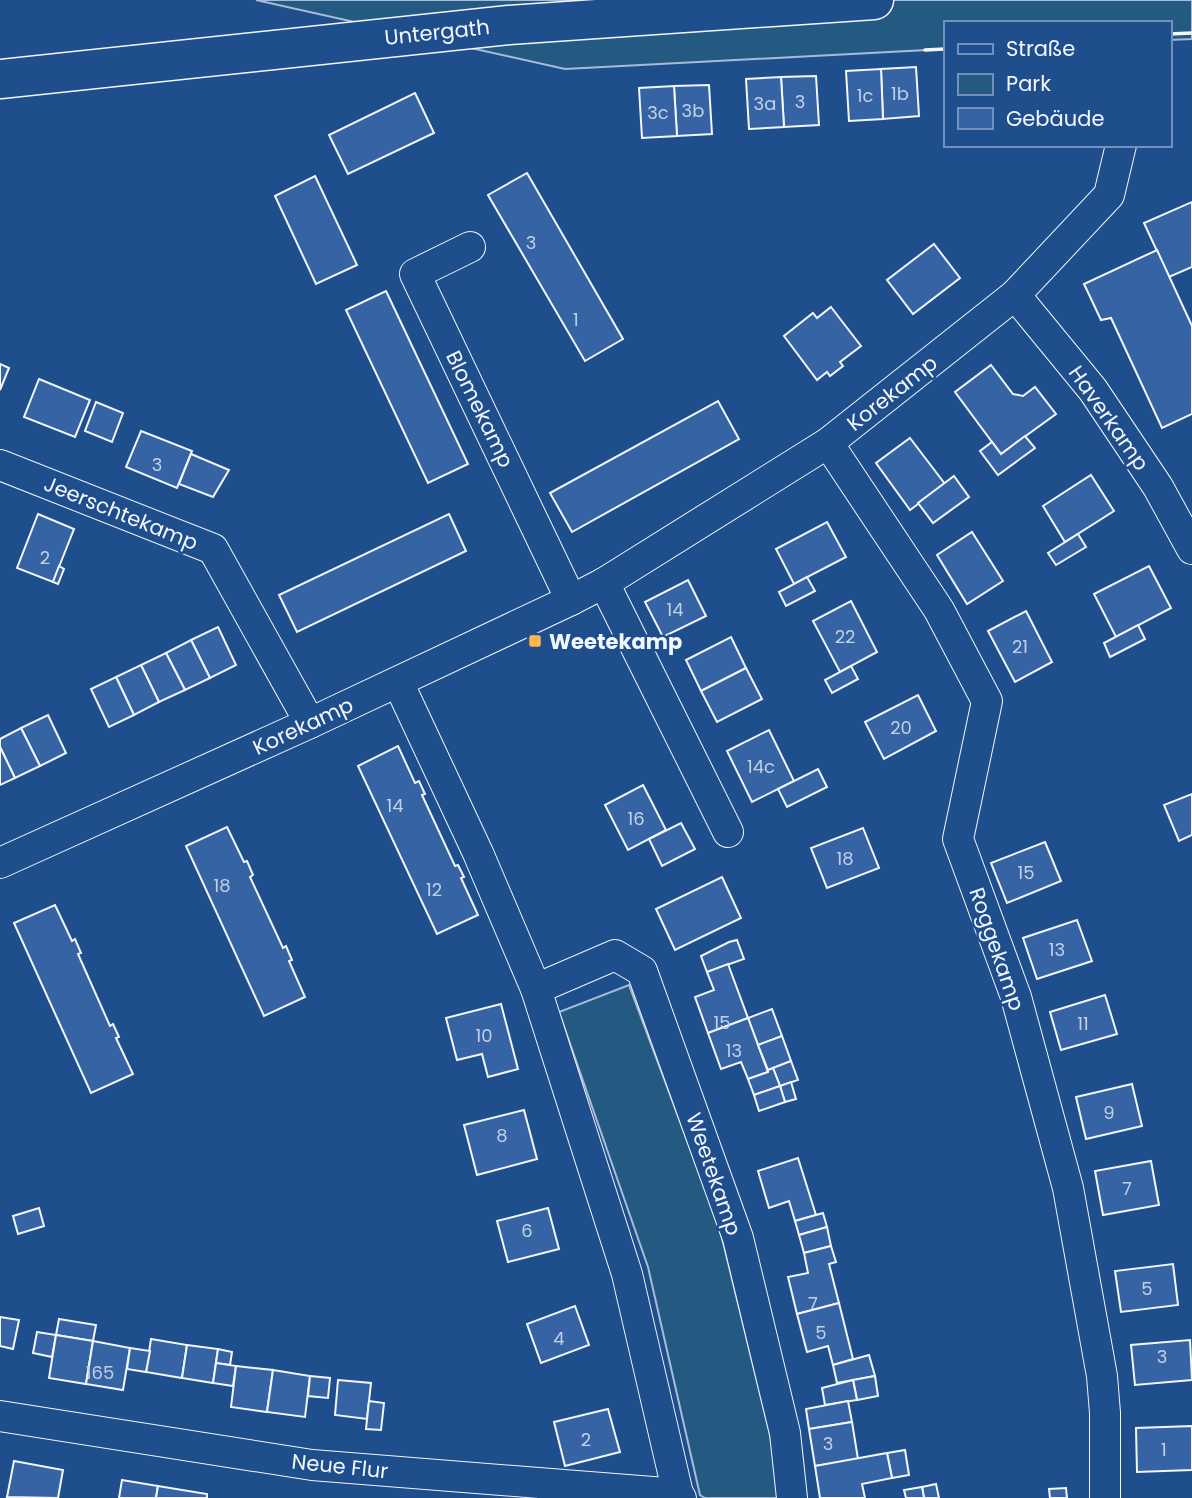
<svg xmlns="http://www.w3.org/2000/svg" width="1192" height="1498" viewBox="0 0 1192 1498" font-family="Poppins,sans-serif">
<style>
.green{fill:#245a82;stroke:#a8bbd7;stroke-width:2}
.building{fill:#3563a3;stroke:#f2f6ff;stroke-width:2}
.lines{fill:none;stroke-linecap:round;stroke-linejoin:round}
.street-casing{stroke:#f2f6ff;stroke-width:32}
.primary-casing{stroke:#f2f6ff;stroke-width:41}
.street{stroke:#1f4e8c;stroke-width:30}
.primary{stroke:#1f4e8c;stroke-width:38}
.wall{stroke:#f2f6ff;stroke-width:3.5}
.poi-dot{fill:#ffb74d;stroke:#1f4e8c;stroke-width:2.5}
.labels{text-anchor:middle;dominant-baseline:central;stroke-width:5;stroke-linejoin:round;paint-order:stroke}
.number-label{font-size:18px;fill:#c3d1e8}
.street-label{font-size:21px;fill:#f2f6ff;stroke:#1f4e8c}
.poi-label{font-size:21px;font-weight:bold;fill:#f2f6ff;stroke:#1f4e8c;text-anchor:start}
</style>
<rect width="100%" height="100%" fill="#1f4e8c"/>
<g class="green">
<path d="M 256,0 L 1192,0 L 1192,39 L 1169,40 L 1169,23 L 945,23 L 945,49 L 565,69 Z"/>
<path d="M 629,985 L 719,1226 L 783,1488 L 783,1498 L 705,1498 L 700,1495 L 648,1267 L 559,1012 Z"/>
</g>
<g class="building">
<path d="M 916,67 L 919,116 L 883,119 L 881,69 Z"/>
<path d="M 881,69 L 883,119 L 849,121 L 846,71 Z"/>
<path d="M 816,76 L 819,125 L 784,127 L 781,77 Z"/>
<path d="M 781,77 L 784,127 L 749,129 L 746,79 Z"/>
<path d="M 709,85 L 712,134 L 677,136 L 674,86 Z"/>
<path d="M 674,86 L 677,136 L 642,138 L 639,88 Z"/>
<path d="M 415,93 L 434,133 L 348,174 L 329,135 Z"/>
<path d="M 527,173 L 623,339 L 585,361 L 488,195 Z"/>
<path d="M 315,176 L 357,265 L 316,284 L 275,196 Z"/>
<path d="M 1192,202 L 1192,267 L 1169,277 L 1144,223 Z"/>
<path d="M 934,244 L 960,278 L 913,314 L 887,280 Z"/>
<path d="M 1157,250 L 1192,326 L 1192,414 L 1162,428 L 1111,318 L 1101,320 L 1084,284 Z"/>
<path d="M 386,291 L 468,464 L 428,483 L 346,310 Z"/>
<path d="M 831,307 L 861,346 L 840,362 L 843,366 L 830,376 L 827,372 L 817,380 L 784,336 L 813,313 L 817,318 Z"/>
<path d="M 0,364 L 9,368 L 0,390 Z"/>
<path d="M 991,365 L 1013,394 L 1023,396 L 1035,387 L 1056,414 L 1001,454 L 955,392 Z"/>
<path d="M 39,379 L 90,400 L 75,437 L 24,417 Z"/>
<path d="M 718,401 L 739,439 L 572,532 L 550,493 Z"/>
<path d="M 96,402 L 123,413 L 112,442 L 85,431 Z"/>
<path d="M 141,431 L 192,451 L 177,488 L 126,467 Z"/>
<path d="M 1025,436 L 1035,448 L 998,475 L 980,451 L 992,442 L 1001,454 Z"/>
<path d="M 910,438 L 945,484 L 910,510 L 876,463 Z"/>
<path d="M 191,454 L 229,470 L 213,497 L 179,484 Z"/>
<path d="M 1091,475 L 1114,511 L 1065,542 L 1043,506 Z"/>
<path d="M 954,476 L 969,497 L 933,523 L 918,503 Z"/>
<path d="M 38,514 L 74,529 L 53,582 L 17,568 Z"/>
<path d="M 449,514 L 466,551 L 297,632 L 279,595 Z"/>
<path d="M 827,522 L 846,557 L 794,584 L 776,549 Z"/>
<path d="M 972,532 L 1003,581 L 967,604 L 937,555 Z"/>
<path d="M 1078,534 L 1086,547 L 1056,565 L 1048,553 Z"/>
<path d="M 59,566 L 64,569 L 58,584 L 53,582 Z"/>
<path d="M 1149,566 L 1171,608 L 1116,637 L 1094,594 Z"/>
<path d="M 807,577 L 815,591 L 786,606 L 779,592 Z"/>
<path d="M 688,580 L 706,616 L 663,637 L 645,602 Z"/>
<path d="M 851,601 L 877,652 L 840,672 L 813,621 Z"/>
<path d="M 1026,611 L 1052,662 L 1015,682 L 988,631 Z"/>
<path d="M 1138,625 L 1145,639 L 1110,657 L 1104,643 Z"/>
<path d="M 218,627 L 236,665 L 210,678 L 191,640 Z"/>
<path d="M 731,637 L 746,668 L 701,691 L 686,660 Z"/>
<path d="M 191,640 L 210,678 L 185,690 L 166,653 Z"/>
<path d="M 166,653 L 185,690 L 159,702 L 141,665 Z"/>
<path d="M 141,665 L 159,702 L 134,715 L 116,677 Z"/>
<path d="M 851,666 L 858,679 L 832,693 L 825,680 Z"/>
<path d="M 746,668 L 762,699 L 717,722 L 701,691 Z"/>
<path d="M 116,677 L 134,715 L 109,727 L 91,689 Z"/>
<path d="M 918,695 L 936,731 L 884,759 L 865,722 Z"/>
<path d="M 48,715 L 66,753 L 40,766 L 21,728 Z"/>
<path d="M 21,728 L 40,766 L 15,778 L 0,747 L 0,739 Z"/>
<path d="M 769,730 L 794,781 L 752,802 L 727,751 Z"/>
<path d="M 398,746 L 415,783 L 419,781 L 425,794 L 422,795 L 455,866 L 458,865 L 464,877 L 461,878 L 478,915 L 437,934 L 358,766 Z"/>
<path d="M 0,747 L 15,778 L 0,785 Z"/>
<path d="M 818,769 L 827,787 L 787,807 L 778,789 Z"/>
<path d="M 643,785 L 666,830 L 628,850 L 605,805 Z"/>
<path d="M 1192,794 L 1192,835 L 1179,841 L 1164,805 Z"/>
<path d="M 681,823 L 695,849 L 662,866 L 649,839 Z"/>
<path d="M 227,827 L 244,862 L 247,861 L 253,875 L 250,877 L 283,948 L 286,946 L 292,960 L 289,961 L 305,997 L 264,1016 L 186,846 Z"/>
<path d="M 863,828 L 879,868 L 827,888 L 811,848 Z"/>
<path d="M 1045,842 L 1061,881 L 1007,903 L 991,863 Z"/>
<path d="M 722,877 L 741,918 L 675,950 L 656,909 Z"/>
<path d="M 55,905 L 72,941 L 75,939 L 81,953 L 78,954 L 110,1026 L 113,1024 L 119,1037 L 116,1038 L 133,1074 L 91,1093 L 14,923 Z"/>
<path d="M 1077,920 L 1092,961 L 1037,979 L 1023,938 Z"/>
<path d="M 737,940 L 744,959 L 707,972 L 701,956 L 729,942 Z"/>
<path d="M 728,964 L 748,1018 L 708,1033 L 695,997 L 714,990 L 707,972 Z"/>
<path d="M 1105,995 L 1117,1034 L 1061,1050 L 1050,1012 Z"/>
<path d="M 501,1004 L 518,1069 L 488,1077 L 482,1054 L 457,1060 L 446,1018 Z"/>
<path d="M 772,1009 L 782,1036 L 758,1045 L 748,1018 Z"/>
<path d="M 748,1018 L 768,1072 L 748,1079 L 741,1062 L 721,1069 L 708,1033 Z"/>
<path d="M 782,1036 L 791,1061 L 768,1070 L 758,1045 Z"/>
<path d="M 791,1061 L 798,1080 L 780,1086 L 773,1068 Z"/>
<path d="M 773,1068 L 780,1086 L 754,1095 L 748,1079 L 768,1072 L 768,1070 Z"/>
<path d="M 791,1082 L 796,1099 L 785,1102 L 780,1086 Z"/>
<path d="M 1132,1084 L 1142,1126 L 1086,1139 L 1076,1097 Z"/>
<path d="M 780,1086 L 785,1102 L 759,1111 L 754,1095 Z"/>
<path d="M 524,1110 L 537,1159 L 477,1175 L 464,1125 Z"/>
<path d="M 798,1158 L 816,1215 L 795,1221 L 789,1201 L 769,1208 L 758,1171 Z"/>
<path d="M 1151,1161 L 1159,1205 L 1103,1215 L 1095,1171 Z"/>
<path d="M 39,1208 L 44,1226 L 18,1234 L 13,1216 Z"/>
<path d="M 548,1208 L 559,1249 L 508,1262 L 497,1221 Z"/>
<path d="M 823,1213 L 827,1227 L 799,1235 L 795,1221 Z"/>
<path d="M 827,1227 L 831,1246 L 804,1253 L 799,1235 Z"/>
<path d="M 831,1246 L 836,1262 L 829,1264 L 839,1303 L 797,1314 L 788,1277 L 808,1273 L 804,1253 Z"/>
<path d="M 1173,1264 L 1178,1305 L 1121,1312 L 1115,1271 Z"/>
<path d="M 839,1303 L 853,1359 L 833,1365 L 828,1346 L 807,1352 L 797,1314 Z"/>
<path d="M 575,1306 L 589,1345 L 541,1363 L 527,1324 Z"/>
<path d="M 0,1317 L 19,1320 L 13,1349 L 0,1346 Z"/>
<path d="M 59,1319 L 96,1325 L 93,1341 L 56,1335 Z"/>
<path d="M 37,1332 L 56,1335 L 52,1357 L 33,1353 Z"/>
<path d="M 56,1335 L 93,1341 L 86,1384 L 49,1378 Z"/>
<path d="M 151,1339 L 187,1345 L 182,1378 L 146,1372 Z"/>
<path d="M 1190,1340 L 1192,1380 L 1135,1385 L 1131,1345 Z"/>
<path d="M 93,1341 L 130,1348 L 123,1390 L 86,1384 Z"/>
<path d="M 187,1345 L 218,1349 L 213,1383 L 182,1378 Z"/>
<path d="M 130,1348 L 150,1351 L 146,1372 L 127,1369 Z"/>
<path d="M 218,1349 L 232,1352 L 230,1365 L 216,1363 Z"/>
<path d="M 869,1355 L 875,1376 L 837,1383 L 833,1365 Z"/>
<path d="M 216,1363 L 236,1366 L 233,1386 L 213,1383 Z"/>
<path d="M 236,1366 L 273,1370 L 267,1412 L 231,1407 Z"/>
<path d="M 273,1370 L 310,1376 L 305,1417 L 267,1412 Z"/>
<path d="M 310,1376 L 330,1378 L 328,1398 L 308,1396 Z"/>
<path d="M 875,1376 L 878,1396 L 857,1400 L 853,1380 Z"/>
<path d="M 338,1380 L 371,1383 L 367,1419 L 335,1415 Z"/>
<path d="M 853,1380 L 857,1400 L 825,1405 L 822,1388 Z"/>
<path d="M 369,1401 L 384,1403 L 381,1430 L 366,1429 Z"/>
<path d="M 848,1401 L 852,1422 L 809,1429 L 806,1409 Z"/>
<path d="M 608,1409 L 620,1452 L 565,1466 L 554,1422 Z"/>
<path d="M 852,1422 L 858,1459 L 815,1466 L 809,1429 Z"/>
<path d="M 1192,1426 L 1192,1470 L 1137,1472 L 1136,1428 Z"/>
<path d="M 905,1450 L 909,1475 L 892,1478 L 887,1453 Z"/>
<path d="M 887,1453 L 892,1478 L 862,1484 L 865,1498 L 820,1498 L 815,1466 Z"/>
<path d="M 14,1461 L 63,1470 L 58,1498 L 7,1497 Z"/>
<path d="M 122,1480 L 158,1486 L 156,1498 L 119,1498 Z"/>
<path d="M 936,1484 L 939,1498 L 924,1498 L 922,1487 Z"/>
<path d="M 158,1486 L 207,1494 L 207,1498 L 156,1498 Z"/>
<path d="M 922,1487 L 924,1498 L 906,1498 L 904,1490 Z"/>
<path d="M 1066,1488 L 1067,1498 L 1050,1498 L 1049,1489 Z"/>
</g>
<g class="lines">
<g class="street-casing">
<g id="street">
<path d="M 470,247 L 415,274 L 571,600"/>
<path d="M 1015,295 L 1093,390 L 1158,487 L 1192,549"/>
<path d="M 828,443 L 939,610 L 987,701 L 958,839 L 1016,997 L 1068,1188 L 1102,1376 L 1105,1413 L 1105,1498"/>
<path d="M 0,465 L 213,549 L 310,723"/>
<path d="M 604,583 L 728,832"/>
<path d="M 398,682 L 478,853 L 536,989 L 615,955 L 642,971 L 738,1238 L 785,1433 L 792,1498"/>
<path d="M 0,863 L 310,723 L 571,600 L 604,583 L 828,443 L 1015,295 L 1109,195 L 1121,145"/>
<path d="M 536,989 L 627,1274 L 678,1494"/>
<path d="M 0,1416 L 312,1465 L 678,1494 L 681,1498"/>
</g>
</g>
<g class="primary-casing">
<path id="primary" d="M 0,79 L 509,25 L 874,0"/>
</g>
<use href="#street" class="street"/>
<use href="#primary" class="primary"/>
<g class="wall">
<path d="M 1169,34 L 1192,33"/>
<path d="M 925,50 L 945,49"/>
</g>
</g>
<rect class="poi-dot" x="528" y="634" width="14" height="14" rx="3.5"/>
<g class="labels">
<g class="number-label">
<text x="900" y="93">1b</text>
<text x="865" y="95">1c</text>
<text x="800" y="101">3</text>
<text x="765" y="103">3a</text>
<text x="693" y="110">3b</text>
<text x="658" y="112">3c</text>
<text x="531" y="242">3</text>
<text x="576" y="319">1</text>
<text x="157" y="464">3</text>
<text x="45" y="557">2</text>
<text x="675" y="609">14</text>
<text x="845" y="636">22</text>
<text x="1020" y="646">21</text>
<text x="901" y="727">20</text>
<text x="761" y="766">14c</text>
<text x="395" y="805">14</text>
<text x="636" y="818">16</text>
<text x="845" y="858">18</text>
<text x="1026" y="872">15</text>
<text x="222" y="885">18</text>
<text x="434" y="889">12</text>
<text x="1057" y="949">13</text>
<text x="722" y="1022">15</text>
<text x="1083" y="1023">11</text>
<text x="484" y="1035">10</text>
<text x="734" y="1050">13</text>
<text x="1109" y="1112">9</text>
<text x="502" y="1135">8</text>
<text x="1127" y="1188">7</text>
<text x="527" y="1230">6</text>
<text x="1147" y="1288">5</text>
<text x="813" y="1303">7</text>
<text x="821" y="1332">5</text>
<text x="559" y="1338">4</text>
<text x="1162" y="1356">3</text>
<text x="100" y="1372">165</text>
<text x="586" y="1439">2</text>
<text x="828" y="1443">3</text>
<text x="1164" y="1449">1</text>
</g>
<g class="street-label">
<text transform="translate(437 32) rotate(-6)">Untergath</text>
<text transform="translate(892 393) rotate(-38)">Korekamp</text>
<text transform="translate(480 409) rotate(64)">Blomekamp</text>
<text transform="translate(1109 418) rotate(55)">Haverkamp</text>
<text transform="translate(121 513) rotate(22)">Jeerschtekamp</text>
<text transform="translate(303 726) rotate(-25)">Korekamp</text>
<text transform="translate(997 949) rotate(71)">Roggekamp</text>
<text transform="translate(714 1174) rotate(71)">Weetekamp</text>
<text transform="translate(340 1466) rotate(6)">Neue Flur</text>
</g>
<g class="poi-label">
<text x="549" y="641">Weetekamp</text>
</g>
</g>
<rect x="944" y="21" width="228" height="126" fill="#1f4e8c" stroke="#7391ba" stroke-width="2"/>
<rect x="958" y="44" width="35" height="10" fill="#1f4e8c" stroke="#7391ba" stroke-width="2"/>
<text x="1006" y="56" font-size="21" fill="#f2f6ff">Straße</text>
<rect x="958" y="74" width="35" height="21" fill="#245a82" stroke="#7391ba" stroke-width="2"/>
<text x="1006" y="91" font-size="21" fill="#f2f6ff">Park</text>
<rect x="958" y="108" width="35" height="21" fill="#3563a3" stroke="#7391ba" stroke-width="2"/>
<text x="1006" y="126" font-size="21" fill="#f2f6ff">Gebäude</text>
</svg>
